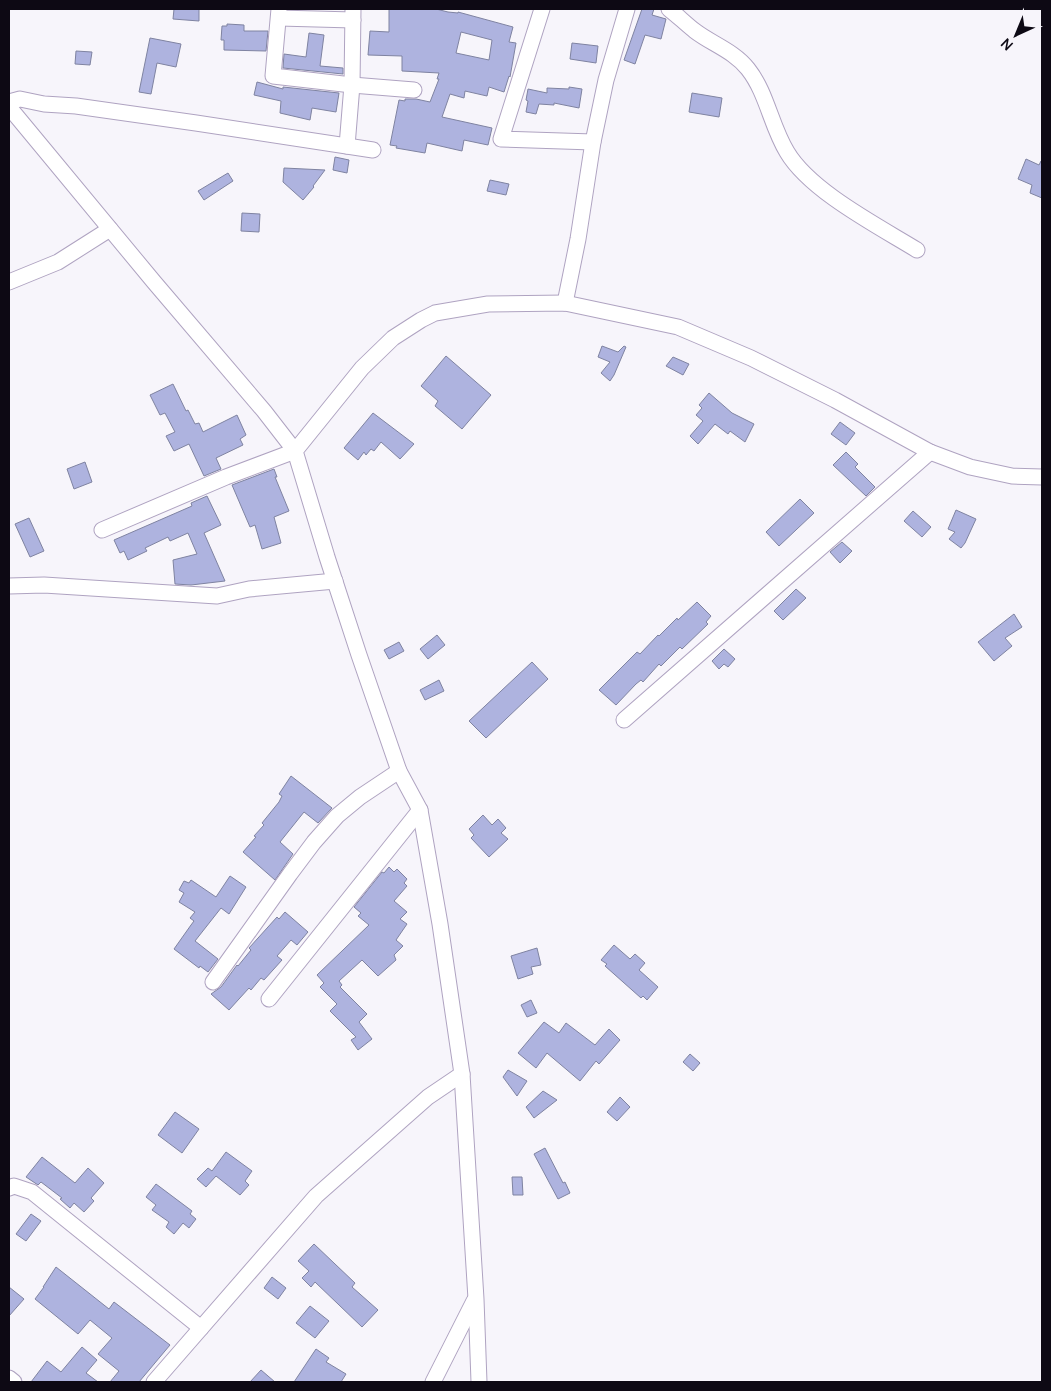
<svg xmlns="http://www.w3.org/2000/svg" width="1051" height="1391" viewBox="0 0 1051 1391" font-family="Manrope,sans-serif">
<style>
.building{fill:#aeb3df;stroke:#7f83a1;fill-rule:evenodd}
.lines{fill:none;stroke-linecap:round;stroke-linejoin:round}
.minor-casing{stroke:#afa3c1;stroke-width:17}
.minor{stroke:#fff;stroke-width:15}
</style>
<rect width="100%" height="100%" fill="#f7f5fb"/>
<g class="building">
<path d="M 174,9 L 199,9 L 199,21 L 173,19 Z"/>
<path d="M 389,9 L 436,9 L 448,12 L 458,13 L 458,12 L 513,27 L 509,42 L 516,43 L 510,77 L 509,76 L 504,92 L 489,87 L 487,96 L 465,91 L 464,98 L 450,94 L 442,117 L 492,128 L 488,145 L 464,140 L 462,151 L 427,143 L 425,153 L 396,148 L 397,146 L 390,145 L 399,100 L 405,101 L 405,99 L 416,99 L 430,102 L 439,79 L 437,79 L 439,73 L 402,71 L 402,56 L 368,55 L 370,31 L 389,32 ZM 461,32 L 492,40 L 489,60 L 456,53 Z"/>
<path d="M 642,9 L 654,9 L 652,15 L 666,19 L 661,39 L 645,35 L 635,64 L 624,60 Z"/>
<path d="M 227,24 L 244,25 L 244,31 L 268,31 L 266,51 L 224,50 L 224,40 L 221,40 L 222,26 L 227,26 Z"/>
<path d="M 309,33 L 324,35 L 320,66 L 343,68 L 343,74 L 283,68 L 284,54 L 306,57 Z"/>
<path d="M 150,38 L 181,44 L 176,67 L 157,63 L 151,94 L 139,92 Z"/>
<path d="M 572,43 L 598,46 L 596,63 L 570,59 Z"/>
<path d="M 76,51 L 92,52 L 90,65 L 75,64 Z"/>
<path d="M 257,82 L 283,89 L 283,87 L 339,93 L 336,112 L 312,108 L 310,120 L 280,113 L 281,101 L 254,95 Z"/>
<path d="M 569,87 L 582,89 L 579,108 L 554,103 L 554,105 L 539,104 L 536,114 L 526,112 L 528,101 L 526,100 L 528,89 L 547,93 L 547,88 L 569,89 Z"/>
<path d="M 692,93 L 722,98 L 719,117 L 689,112 Z"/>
<path d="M 335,157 L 349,160 L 347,173 L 333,170 Z"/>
<path d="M 1026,159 L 1039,165 L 1041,161 L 1042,162 L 1042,198 L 1030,193 L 1032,185 L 1018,179 Z"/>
<path d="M 284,168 L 325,170 L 313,186 L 314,187 L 303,200 L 283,182 Z"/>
<path d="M 228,173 L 233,181 L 204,200 L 198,191 Z"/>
<path d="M 490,180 L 509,184 L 506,195 L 487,191 Z"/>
<path d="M 242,213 L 260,214 L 259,232 L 241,231 Z"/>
<path d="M 602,346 L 618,352 L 624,346 L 626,347 L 614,375 L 610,381 L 601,373 L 610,362 L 598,357 Z"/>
<path d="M 446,356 L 491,395 L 462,429 L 435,406 L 438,401 L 421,386 Z"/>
<path d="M 673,357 L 689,364 L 683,375 L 666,366 Z"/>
<path d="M 173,384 L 186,411 L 188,410 L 195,424 L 199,423 L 203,432 L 237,415 L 246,435 L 240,439 L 243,445 L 216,458 L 221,469 L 204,476 L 189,444 L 174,451 L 166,436 L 175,432 L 165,413 L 160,415 L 150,395 Z"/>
<path d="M 709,393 L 732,413 L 754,424 L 745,442 L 730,431 L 728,434 L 715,424 L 698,444 L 690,436 L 703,421 L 696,415 L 702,408 L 699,405 Z"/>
<path d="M 373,413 L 414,444 L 400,459 L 381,442 L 374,451 L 371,449 L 366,455 L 364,452 L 358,460 L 344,448 Z"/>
<path d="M 840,422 L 855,433 L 846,445 L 831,434 Z"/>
<path d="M 846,452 L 858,464 L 855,467 L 875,487 L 866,496 L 833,465 Z"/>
<path d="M 85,462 L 92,482 L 74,489 L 67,469 Z"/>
<path d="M 274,469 L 277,477 L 275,477 L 289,511 L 274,517 L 281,543 L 262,549 L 255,525 L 250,527 L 232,485 Z"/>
<path d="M 207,496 L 221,525 L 204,533 L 225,581 L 191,585 L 175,584 L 173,560 L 197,554 L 188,533 L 170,541 L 168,537 L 145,548 L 147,551 L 128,560 L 124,551 L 120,553 L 114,540 L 192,506 L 191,503 Z"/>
<path d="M 800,499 L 814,513 L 779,546 L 766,532 Z"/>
<path d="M 956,510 L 976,519 L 965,543 L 961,548 L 949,539 L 955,532 L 948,529 Z"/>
<path d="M 913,511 L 931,527 L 922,537 L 904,521 Z"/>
<path d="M 29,518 L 44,551 L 30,557 L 15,524 Z"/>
<path d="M 842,542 L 852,551 L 840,563 L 830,552 Z"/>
<path d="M 796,589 L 806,598 L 783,620 L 774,611 Z"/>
<path d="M 697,602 L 711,616 L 706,622 L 708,624 L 682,649 L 680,647 L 661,666 L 659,664 L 643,682 L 641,680 L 636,684 L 616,705 L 599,690 L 637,652 L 640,654 L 658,635 L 659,636 L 677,618 L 678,620 Z"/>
<path d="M 1014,614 L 1022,627 L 1005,638 L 1012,646 L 994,661 L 978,642 Z"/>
<path d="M 437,635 L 445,645 L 428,659 L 420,649 Z"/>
<path d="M 399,642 L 404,651 L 389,659 L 384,650 Z"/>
<path d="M 724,649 L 735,659 L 728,667 L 724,664 L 719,669 L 712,661 Z"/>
<path d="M 532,662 L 548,679 L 486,738 L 469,721 Z"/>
<path d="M 439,680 L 444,691 L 425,700 L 420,690 Z"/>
<path d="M 291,776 L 332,808 L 318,823 L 304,812 L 280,842 L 293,854 L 275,880 L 243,852 L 256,837 L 254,836 L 264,825 L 262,823 L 279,802 L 282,796 L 279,794 Z"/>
<path d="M 483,815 L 492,825 L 498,819 L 506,828 L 501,833 L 508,839 L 489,857 L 471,838 L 474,835 L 469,829 Z"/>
<path d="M 389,867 L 394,872 L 397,869 L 407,879 L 404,883 L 407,886 L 394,901 L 407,912 L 400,919 L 407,924 L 396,940 L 403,946 L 394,955 L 396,960 L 378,976 L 362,960 L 339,981 L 342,985 L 340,987 L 367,1014 L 359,1022 L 372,1039 L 358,1050 L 351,1040 L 356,1037 L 330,1011 L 337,1004 L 320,987 L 324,983 L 317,975 L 369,925 L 358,916 L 361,913 L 354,907 L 382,872 L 384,873 Z"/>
<path d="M 230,876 L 246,887 L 229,914 L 221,908 L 195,941 L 218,959 L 208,972 L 200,966 L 199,968 L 174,949 L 191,925 L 194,921 L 190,918 L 195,912 L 179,902 L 184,893 L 179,890 L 184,881 L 189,883 L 191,880 L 216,897 Z"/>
<path d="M 285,912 L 308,932 L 297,945 L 291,940 L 277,956 L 282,960 L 264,980 L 261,978 L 251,990 L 249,988 L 229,1010 L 211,994 L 221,987 L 237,965 L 238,966 L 251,950 L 249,948 L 277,917 L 279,919 Z"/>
<path d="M 614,945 L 630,959 L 635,954 L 645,963 L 639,970 L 658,987 L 647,1000 L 643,996 L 641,998 L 605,966 L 607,964 L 601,960 Z"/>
<path d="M 537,948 L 541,965 L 531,967 L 533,974 L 518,979 L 511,956 Z"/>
<path d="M 531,1000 L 537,1013 L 527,1017 L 521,1005 Z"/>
<path d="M 544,1022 L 559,1033 L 566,1023 L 595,1045 L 609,1029 L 620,1040 L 599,1064 L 596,1061 L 580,1081 L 547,1053 L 536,1068 L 518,1053 Z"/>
<path d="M 690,1054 L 700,1063 L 693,1071 L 683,1062 Z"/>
<path d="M 508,1070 L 527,1081 L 517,1096 L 503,1077 Z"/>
<path d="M 543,1091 L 557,1100 L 534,1118 L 526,1107 Z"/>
<path d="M 620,1097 L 630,1107 L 617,1121 L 607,1112 Z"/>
<path d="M 175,1112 L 199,1129 L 182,1153 L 158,1135 Z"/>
<path d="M 545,1148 L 563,1183 L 565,1182 L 570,1193 L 558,1199 L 534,1154 Z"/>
<path d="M 226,1152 L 252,1171 L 245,1181 L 249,1185 L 240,1195 L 216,1176 L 206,1187 L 197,1179 L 208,1168 L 212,1171 Z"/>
<path d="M 42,1157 L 75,1183 L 88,1168 L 104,1183 L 91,1198 L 94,1201 L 84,1212 L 74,1203 L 70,1208 L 60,1199 L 62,1198 L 41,1182 L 38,1185 L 26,1177 Z"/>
<path d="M 512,1177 L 522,1177 L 523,1195 L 513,1195 Z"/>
<path d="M 156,1184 L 192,1211 L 190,1214 L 196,1219 L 189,1228 L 183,1223 L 174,1234 L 166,1227 L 169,1222 L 152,1210 L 156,1205 L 146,1197 Z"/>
<path d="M 31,1214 L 41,1221 L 26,1241 L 16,1234 Z"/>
<path d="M 314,1244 L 355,1283 L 352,1287 L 378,1310 L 362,1327 L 315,1282 L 311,1287 L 302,1278 L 309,1271 L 298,1261 Z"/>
<path d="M 56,1267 L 109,1309 L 114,1302 L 170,1345 L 139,1382 L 110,1382 L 119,1371 L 98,1354 L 112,1338 L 90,1320 L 78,1334 L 35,1299 L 44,1287 L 43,1287 Z"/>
<path d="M 272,1277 L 286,1288 L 278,1299 L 264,1288 Z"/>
<path d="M 9,1287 L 24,1299 L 9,1316 Z"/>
<path d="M 310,1306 L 329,1321 L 315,1338 L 296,1323 Z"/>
<path d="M 82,1347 L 97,1360 L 86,1373 L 98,1382 L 31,1382 L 47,1361 L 61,1372 Z"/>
<path d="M 316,1349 L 329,1358 L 326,1362 L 346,1374 L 341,1382 L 294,1382 Z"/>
<path d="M 261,1370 L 275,1382 L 250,1382 Z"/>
</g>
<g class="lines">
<g class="minor-casing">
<g id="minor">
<path d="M 279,9 L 273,76 L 352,85 L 414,90"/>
<path d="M 542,9 L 501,139 L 593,142"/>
<path d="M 669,9 C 678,16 686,24 695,31 C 712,44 734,51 748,69 C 767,93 771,126 787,152 C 810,191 878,226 917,250"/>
<path d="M 279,18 L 353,20"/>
<path d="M 9,102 L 20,99 L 44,104 L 76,106 L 196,123 L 373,150"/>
<path d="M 9,107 L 154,282 L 264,411 L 295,451 L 226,477 L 102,530"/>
<path d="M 347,146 L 352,85 L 353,9"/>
<path d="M 9,282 L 58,262 L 110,229"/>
<path d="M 565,303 L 578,239 L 593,142 L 606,80 L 627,9"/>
<path d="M 9,586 L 44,585 L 217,596 L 249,589 L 335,581"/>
<path d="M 624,720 L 930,452"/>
<path d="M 213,982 L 290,874 L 314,842 L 337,816 L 360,797 L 399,771"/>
<path d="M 269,999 L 420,810"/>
<path d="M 9,1188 L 14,1186 L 32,1192 L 201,1328"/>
<path d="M 9,1378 L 14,1382"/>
<path d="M 154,1382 L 316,1196 L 428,1097 L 462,1074"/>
<path d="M 433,1382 L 474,1301"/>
<path d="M 479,1382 L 476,1299 L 462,1074 L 440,924 L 420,810 L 399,771 L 359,655 L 327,557 L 295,451 L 362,368 L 393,338 L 421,320 L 435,313 L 488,304 L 565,303 L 678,327 L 751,358 L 835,400 L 930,452 L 970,467 L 1012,476 L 1042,477"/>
</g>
</g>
<use href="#minor" class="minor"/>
</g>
<rect width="1051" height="1391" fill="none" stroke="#0d0914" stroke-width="20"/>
<g transform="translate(1016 35) rotate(224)" stroke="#f7f5fb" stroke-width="4" paint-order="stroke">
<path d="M0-4L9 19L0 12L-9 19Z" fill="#0d0914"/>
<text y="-8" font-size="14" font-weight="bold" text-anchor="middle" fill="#0d0914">N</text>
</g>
</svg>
